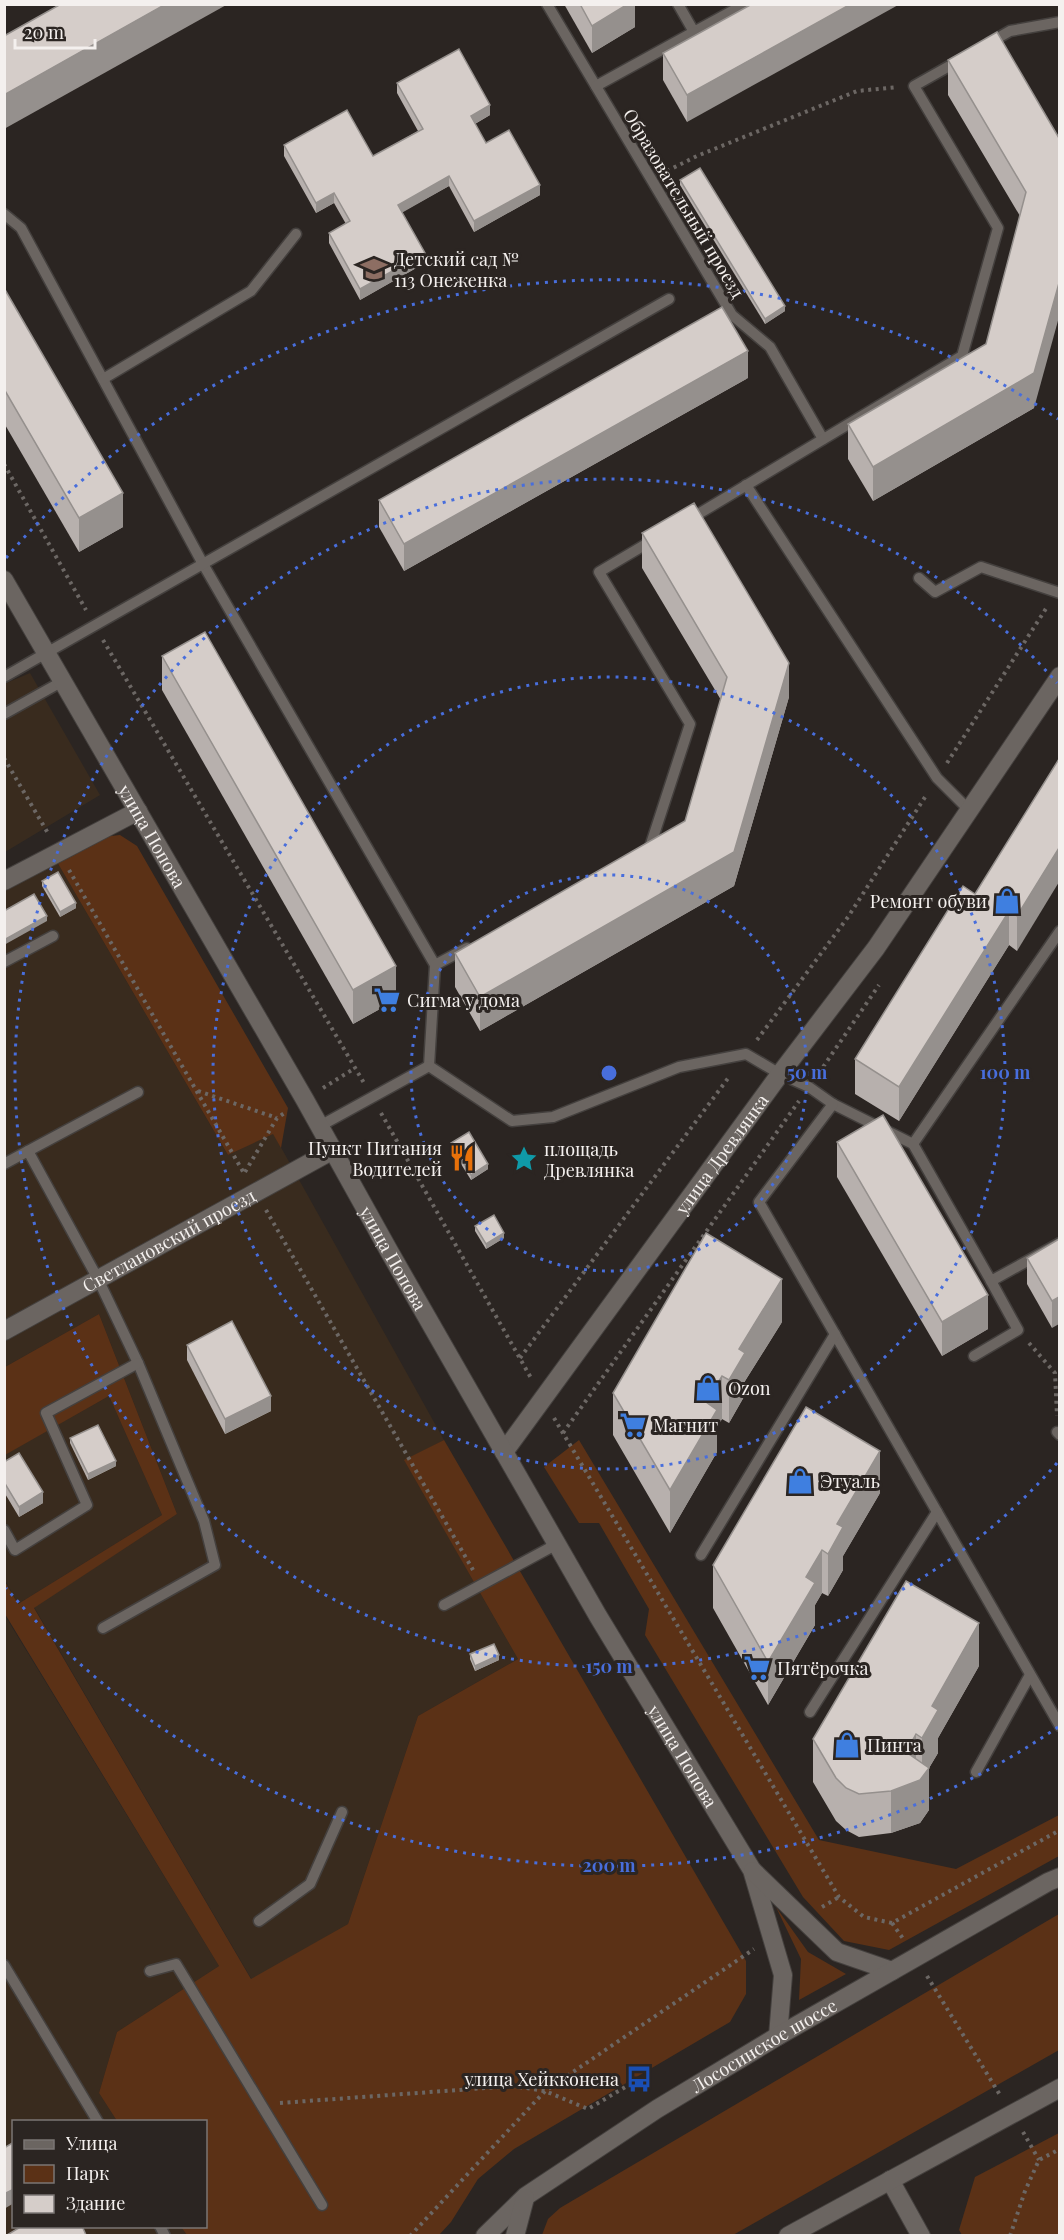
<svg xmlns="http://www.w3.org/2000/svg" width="1064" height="2240" viewBox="0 0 1064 2240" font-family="'Playfair Display',serif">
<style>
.commercial{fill:#392b1e}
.green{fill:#5b3116}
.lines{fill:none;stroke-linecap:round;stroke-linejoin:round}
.service-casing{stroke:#44403e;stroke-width:13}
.minor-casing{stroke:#44403e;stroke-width:20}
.tertiary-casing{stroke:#44403e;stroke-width:20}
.path{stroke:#6c6764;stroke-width:4;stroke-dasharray:3 4.5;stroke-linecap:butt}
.service{stroke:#6b6561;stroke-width:10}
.minor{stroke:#6b6561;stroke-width:18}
.tertiary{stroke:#6b6561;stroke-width:18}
.wall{fill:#b7b0ad}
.shaded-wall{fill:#95908d}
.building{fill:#d5cdc9;stroke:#95908d;stroke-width:1.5}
.ring{fill:none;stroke:#486edc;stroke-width:3;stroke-dasharray:3 6}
.labels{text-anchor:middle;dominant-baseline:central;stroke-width:6;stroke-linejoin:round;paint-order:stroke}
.street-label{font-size:18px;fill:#f4f0ee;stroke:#2b2522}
.poi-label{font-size:18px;fill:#f4f0ee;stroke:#2b2522;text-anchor:start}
.centre{fill:#486edc;stroke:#2b2522;stroke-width:3}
.ring-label{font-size:18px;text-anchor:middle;font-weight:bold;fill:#486edc;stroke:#2b2522;stroke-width:6;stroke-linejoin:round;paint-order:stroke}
</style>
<rect width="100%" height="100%" fill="#2b2522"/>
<g class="commercial">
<path d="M 30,673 L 100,795 L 5,852 L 4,684 Z"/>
<path d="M 57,862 L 228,1155 L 273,1133 L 444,1440 L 405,1461 L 518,1659 L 418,1716 L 348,1924 L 252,1980 L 34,1607 L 177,1514 L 99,1314 L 5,1367 L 5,890 Z"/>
<path d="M 109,1396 L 162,1515 L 18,1604 L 5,1580 L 4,1455 Z"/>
<path d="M 4,1614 L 219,1966 L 117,2032 L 99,2093 L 117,2121 L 14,2122 L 14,2226 L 181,2227 L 187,2235 L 5,2235 Z"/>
</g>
<g class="green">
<path d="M 120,835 L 137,846 L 288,1108 L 281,1148 L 273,1134 L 228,1155 L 57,862 L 102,837 Z"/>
<path d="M 99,1314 L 177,1514 L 34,1608 L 251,1979 L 348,1924 L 418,1716 L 518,1659 L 404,1460 L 444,1440 L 746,1961 L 746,1994 L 730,2022 L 514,2149 L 478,2179 L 451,2222 L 439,2235 L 187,2235 L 181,2227 L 206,2226 L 206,2122 L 117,2121 L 99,2093 L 117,2032 L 219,1966 L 5,1614 L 4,1580 L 18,1604 L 162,1515 L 109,1396 L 5,1455 L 5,1367 Z"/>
<path d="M 579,1440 L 819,1840 L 956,1869 L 1059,1815 L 1059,1856 L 889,1950 L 844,1941 L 803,1897 L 645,1635 L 649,1609 L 599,1523 L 579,1523 L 544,1467 Z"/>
<path d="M 776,1907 L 808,1952 L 846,1974 L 799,2000 L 801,1959 Z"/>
<path d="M 1059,1914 L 1059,2050 L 733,2235 L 542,2235 L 548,2219 L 560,2208 Z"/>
<path d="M 1059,2133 L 1059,2235 L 962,2235 L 959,2230 L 975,2177 Z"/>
</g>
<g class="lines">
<g class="service-casing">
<g id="service">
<path d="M 547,4 L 732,315 L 770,347 L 823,439"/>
<path d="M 678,4 L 694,32 L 745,4"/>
<path d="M 989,43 L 1010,31 L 1060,22"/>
<path d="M 596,86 L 694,32"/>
<path d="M 4,214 L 21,228 L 203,564 L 435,965 L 429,1066"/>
<path d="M 103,379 L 251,291 L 296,234"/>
<path d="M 746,485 L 937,778 L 970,811"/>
<path d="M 690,519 L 962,356 L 998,228 L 914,86 L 960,60"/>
<path d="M 919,578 L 935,592 L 981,567 L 1060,593"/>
<path d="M 4,677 L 669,299"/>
<path d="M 4,714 L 63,681"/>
<path d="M 648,853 L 690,724 L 599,572 L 653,540"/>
<path d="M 4,962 L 53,936"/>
<path d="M 435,965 L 467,948"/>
<path d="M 429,1066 L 512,1121 L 553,1117 L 679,1067 L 746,1054 L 780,1074 L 809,1087 L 833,1104 L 913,1144 L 1060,931"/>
<path d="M 833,1104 L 759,1202 L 1060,1726"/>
<path d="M 320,1126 L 429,1066"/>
<path d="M 913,1144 L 991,1281 L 1060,1243"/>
<path d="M 28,1151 L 138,1092"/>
<path d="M 4,1164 L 28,1151 L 98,1279 L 138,1363 L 204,1521 L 215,1565 L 103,1628"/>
<path d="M 974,1356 L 1018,1330 L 991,1281"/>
<path d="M 1057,1432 L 1060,1435"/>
<path d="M 4,1530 L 15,1550 L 87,1505 L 46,1413 L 138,1363"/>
<path d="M 701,1555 L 835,1334"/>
<path d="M 444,1605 L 557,1544"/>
<path d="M 810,1712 L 937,1512"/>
<path d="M 976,1772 L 1030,1675"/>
<path d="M 259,1921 L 310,1884 L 342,1812"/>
<path d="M 4,1965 L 98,2122"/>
<path d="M 150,1971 L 176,1964 L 322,2205"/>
<path d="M 160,2226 L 165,2236"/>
</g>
</g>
<g class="minor-casing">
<g id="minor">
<path d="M 4,881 L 138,811"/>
<path id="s1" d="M 4,1331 L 333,1150"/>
<path id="s2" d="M 504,1452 L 780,1074 L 876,948 L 1060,676"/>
<path d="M 890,2180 L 921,2236"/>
</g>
</g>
<g class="tertiary-casing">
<g id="tertiary">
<path id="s3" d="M 4,580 L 305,1100 L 389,1251 L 598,1616 L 752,1870 L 783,1975 L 778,2036"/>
<path d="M 753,1871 L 837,1952 L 892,1971"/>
<path id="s4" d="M 485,2236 L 526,2196 L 657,2109 L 778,2036 L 1048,1882 L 1060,1877"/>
<path d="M 515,2236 L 525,2198"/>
<path d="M 788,2236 L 1060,2088"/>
</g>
</g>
<g class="path">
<path d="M 667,171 L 697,156 L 857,91 L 898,87"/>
<path d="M 4,464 L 86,610"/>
<path d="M 103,640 L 364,1083"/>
<path d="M 4,758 L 49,835"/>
<path d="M 947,763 L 1047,607"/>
<path d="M 69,870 L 245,1175"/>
<path d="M 757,1040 L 848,917 L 927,794"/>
<path d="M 819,1073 L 879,985"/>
<path d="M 323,1088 L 355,1068"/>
<path d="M 198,1091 L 277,1118"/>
<path d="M 381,1113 L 531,1378"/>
<path d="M 245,1172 L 277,1118 L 286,1112"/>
<path d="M 266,1210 L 473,1570"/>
<path d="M 1029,1343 L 1055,1373 L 1057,1416"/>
<path d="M 520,1358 L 729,1077"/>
<path d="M 554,1418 L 839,1897 L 864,1917 L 892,1923 L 1060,1830"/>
<path d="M 563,1433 L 799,1101"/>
<path d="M 822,1907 L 839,1897"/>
<path d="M 892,1923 L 904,1940"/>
<path d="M 927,1976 L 1000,2095"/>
<path d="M 280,2103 L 513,2086 L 545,2091 L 588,2109 L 639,2079"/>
<path d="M 1023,2132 L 1039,2160"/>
<path d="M 410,2236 L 545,2091 L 754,1949"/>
<path d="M 1010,2236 L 1025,2191 L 1039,2160 L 1060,2149"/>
</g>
<use href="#service" class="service"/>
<use href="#minor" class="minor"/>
<use href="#tertiary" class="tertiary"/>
</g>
<g class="wall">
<path d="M 564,4 L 635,4 L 635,27 L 592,53 Z"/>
<path d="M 752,4 L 687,122 L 663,80 L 663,53 Z"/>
<path d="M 948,60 L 1059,138 L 1034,408 L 873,501 L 848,459 L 848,424 L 986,344 L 1020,216 L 948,95 Z"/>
<path d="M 397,83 L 490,115 L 475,124 L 486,143 L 540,195 L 474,232 L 449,186 L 402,212 L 425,263 L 360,300 L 329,243 L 329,233 L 346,224 L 334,203 L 316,213 L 284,156 L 284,145 L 373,156 L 418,131 L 397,93 Z"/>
<path d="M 680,180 L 785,311 L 765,324 L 680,185 Z"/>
<path d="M 4,288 L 123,527 L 79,552 L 4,423 Z"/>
<path d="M 748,378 L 404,571 L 379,527 L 379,500 Z"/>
<path d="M 642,533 L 789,697 L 734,886 L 480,1031 L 455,987 L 455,953 L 685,821 L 721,700 L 642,568 Z"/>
<path d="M 162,656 L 396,1000 L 353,1024 L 162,690 Z"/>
<path d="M 1059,759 L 1017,951 L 1009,945 L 899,1121 L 855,1094 L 855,1059 L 975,894 Z"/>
<path d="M 42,881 L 76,908 L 60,917 L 42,886 Z"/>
<path d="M 837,1142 L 988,1329 L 942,1356 L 837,1177 Z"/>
<path d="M 451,1143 L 488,1169 L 471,1180 L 451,1148 Z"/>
<path d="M 475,1226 L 504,1238 L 486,1249 L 475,1231 Z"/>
<path d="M 1059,1239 L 1052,1328 L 1027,1284 L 1027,1258 Z"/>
<path d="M 782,1322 L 745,1381 L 745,1395 L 729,1423 L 722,1419 L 717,1427 L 717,1452 L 670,1533 L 613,1435 L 613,1393 Z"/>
<path d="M 187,1345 L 271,1411 L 225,1434 L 187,1360 Z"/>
<path d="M 70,1438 L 116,1466 L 88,1480 L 70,1443 Z"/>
<path d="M 4,1462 L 43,1503 L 19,1517 L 4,1492 Z"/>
<path d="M 880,1493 L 843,1556 L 843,1570 L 828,1596 L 822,1593 L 815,1605 L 815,1625 L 768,1705 L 713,1608 L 713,1565 Z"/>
<path d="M 470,1654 L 499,1660 L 475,1671 L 470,1659 Z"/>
<path d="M 979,1666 L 938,1738 L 938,1753 L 929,1768 L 929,1810 L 920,1823 L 891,1833 L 859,1837 L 846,1830 L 836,1821 L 813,1782 L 813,1739 Z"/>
</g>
<g class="shaded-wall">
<path d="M 166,4 L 228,4 L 4,129 L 4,95 Z"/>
<path d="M 628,4 L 635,4 L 635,27 L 592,53 L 592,26 Z"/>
<path d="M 851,4 L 900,4 L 687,122 L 687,95 Z"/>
<path d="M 490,105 L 490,115 L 471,126 L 471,116 Z"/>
<path d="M 449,176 L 449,186 L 398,215 L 398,205 Z"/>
<path d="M 540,185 L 540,195 L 474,232 L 474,221 Z"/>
<path d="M 334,193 L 334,203 L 316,213 L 316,203 Z"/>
<path d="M 425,253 L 425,263 L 360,300 L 360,289 Z"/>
<path d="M 1059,283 L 1059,317 L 1034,408 L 873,501 L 873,467 Z"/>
<path d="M 785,306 L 785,311 L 765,324 L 765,319 Z"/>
<path d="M 748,351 L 748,378 L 404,571 L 404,544 Z"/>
<path d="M 123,493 L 123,527 L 79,552 L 79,518 Z"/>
<path d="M 789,663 L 789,697 L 734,886 L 480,1031 L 480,997 L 734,852 Z"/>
<path d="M 1059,848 L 1059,882 L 1017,951 L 1017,916 Z"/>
<path d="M 76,903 L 76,908 L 60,917 L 60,912 Z"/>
<path d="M 1009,911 L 1009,945 L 899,1121 L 899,1087 Z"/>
<path d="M 47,916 L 47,921 L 4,945 L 4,940 Z"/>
<path d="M 396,966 L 396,1000 L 353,1024 L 353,990 Z"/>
<path d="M 488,1164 L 488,1169 L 471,1180 L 471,1175 Z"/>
<path d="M 504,1233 L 504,1238 L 486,1249 L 486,1244 Z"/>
<path d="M 782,1279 L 782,1322 L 745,1381 L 745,1395 L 729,1423 L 729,1380 L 739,1349 Z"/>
<path d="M 988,1295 L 988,1329 L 942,1356 L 942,1322 Z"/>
<path d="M 1059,1297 L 1059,1324 L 1052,1328 L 1052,1301 Z"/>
<path d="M 722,1376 L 722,1419 L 717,1427 L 717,1452 L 670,1533 L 670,1490 L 706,1402 Z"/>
<path d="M 271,1396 L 271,1411 L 225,1434 L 225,1419 Z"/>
<path d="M 880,1451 L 880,1493 L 843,1556 L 843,1570 L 828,1596 L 828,1554 L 837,1524 Z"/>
<path d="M 116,1461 L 116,1466 L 88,1480 L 88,1474 Z"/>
<path d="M 43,1492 L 43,1503 L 19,1517 L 19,1507 Z"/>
<path d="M 822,1550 L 822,1593 L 815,1605 L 815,1625 L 768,1705 L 768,1662 L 806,1577 Z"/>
<path d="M 979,1623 L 979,1666 L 938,1738 L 938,1753 L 929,1768 L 929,1810 L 920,1823 L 891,1833 L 891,1791 L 906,1752 L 916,1734 L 916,1777 L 922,1777 L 922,1738 L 932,1706 Z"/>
<path d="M 499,1655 L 499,1660 L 475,1671 L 475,1666 Z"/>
<path d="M 14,2189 L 14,2203 L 4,2209 L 4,2194 Z"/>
</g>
<g class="building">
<path d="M 61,4 L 166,4 L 4,95 L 4,36 Z"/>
<path d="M 580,4 L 628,4 L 592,26 Z"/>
<path d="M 752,4 L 851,4 L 687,95 L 663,53 Z"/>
<path d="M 997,32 L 1059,138 L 1059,283 L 1034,373 L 873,467 L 848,424 L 986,344 L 1026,192 L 948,60 Z"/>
<path d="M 459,49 L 490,105 L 471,116 L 486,143 L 509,130 L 540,185 L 474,221 L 449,176 L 398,205 L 425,253 L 360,289 L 329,233 L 350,221 L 334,193 L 316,203 L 284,145 L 347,110 L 373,156 L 423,129 L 397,83 Z"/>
<path d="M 700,168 L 785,306 L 765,319 L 680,180 Z"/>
<path d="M 4,288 L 123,493 L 79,518 L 4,389 Z"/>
<path d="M 722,307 L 748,351 L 404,544 L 379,500 Z"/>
<path d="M 694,503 L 789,663 L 734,852 L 480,997 L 455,953 L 685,821 L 727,677 L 642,533 Z"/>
<path d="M 205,632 L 396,966 L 353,990 L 162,656 Z"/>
<path d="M 1059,759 L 1059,848 L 1017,916 L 1009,911 L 899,1087 L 855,1059 L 963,886 L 975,894 Z"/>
<path d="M 58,872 L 76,903 L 60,912 L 42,881 Z"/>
<path d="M 34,894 L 47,916 L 4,940 L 4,911 Z"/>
<path d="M 883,1115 L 988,1295 L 942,1322 L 837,1142 Z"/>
<path d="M 469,1132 L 488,1164 L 471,1175 L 451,1143 Z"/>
<path d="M 494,1215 L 504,1233 L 486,1244 L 475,1226 Z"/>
<path d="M 706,1233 L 782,1279 L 739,1349 L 745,1353 L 729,1380 L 722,1376 L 706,1402 L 717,1410 L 670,1490 L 613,1393 Z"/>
<path d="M 1059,1239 L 1059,1297 L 1052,1301 L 1027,1258 Z"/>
<path d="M 232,1321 L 271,1396 L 225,1419 L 187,1345 Z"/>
<path d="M 806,1407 L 880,1451 L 837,1524 L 843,1527 L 828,1554 L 822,1550 L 806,1577 L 815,1583 L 768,1662 L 713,1565 Z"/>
<path d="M 98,1425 L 116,1461 L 88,1474 L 70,1438 Z"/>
<path d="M 19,1453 L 43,1492 L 19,1507 L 4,1482 L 4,1462 Z"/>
<path d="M 906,1581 L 979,1623 L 932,1706 L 938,1710 L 922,1738 L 916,1734 L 906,1752 L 929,1768 L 920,1780 L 891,1791 L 859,1794 L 846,1788 L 836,1778 L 813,1739 Z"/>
<path d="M 494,1644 L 499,1655 L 475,1666 L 470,1654 Z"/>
<path d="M 14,2142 L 14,2189 L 4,2194 L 4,2148 Z"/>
<path d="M 22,2226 L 82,2226 L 86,2235 L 7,2235 Z"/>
</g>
<g class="ring">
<circle cx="609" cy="1073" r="198"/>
<circle cx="609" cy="1073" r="396"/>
<path d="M1057 1463A594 594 0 1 1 1057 683"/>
<path d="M1058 1727A793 793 0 0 1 6 1588M6 558A793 793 0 0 1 1058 419"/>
</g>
<defs>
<g id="school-bare" transform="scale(2.07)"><path d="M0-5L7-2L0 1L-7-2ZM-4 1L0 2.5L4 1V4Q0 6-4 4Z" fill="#8d6e63" stroke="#2b2522" stroke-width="2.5" paint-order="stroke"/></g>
<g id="shop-bare" transform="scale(2.07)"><path d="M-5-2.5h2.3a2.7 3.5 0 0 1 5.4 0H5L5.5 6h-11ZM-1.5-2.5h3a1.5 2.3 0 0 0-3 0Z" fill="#3f7fe0" stroke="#2b2522" stroke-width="2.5" paint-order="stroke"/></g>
<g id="supermarket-bare" transform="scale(2.07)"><path d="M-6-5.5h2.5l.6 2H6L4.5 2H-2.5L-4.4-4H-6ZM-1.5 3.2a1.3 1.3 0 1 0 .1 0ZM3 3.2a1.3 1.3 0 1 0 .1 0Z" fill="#3f7fe0" stroke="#2b2522" stroke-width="2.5" paint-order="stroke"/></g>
<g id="restaurant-bare" transform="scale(2.07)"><path d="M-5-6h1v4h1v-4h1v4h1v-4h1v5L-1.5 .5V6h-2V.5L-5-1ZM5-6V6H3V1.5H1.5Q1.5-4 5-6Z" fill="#e8710a" stroke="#2b2522" stroke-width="2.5" paint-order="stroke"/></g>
<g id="sight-bare" transform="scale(2.07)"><path d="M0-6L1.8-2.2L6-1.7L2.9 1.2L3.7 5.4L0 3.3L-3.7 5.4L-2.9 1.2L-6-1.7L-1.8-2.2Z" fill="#0f9aa8" stroke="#2b2522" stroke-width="2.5" paint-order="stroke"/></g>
<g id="bus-bare" transform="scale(2.07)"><path d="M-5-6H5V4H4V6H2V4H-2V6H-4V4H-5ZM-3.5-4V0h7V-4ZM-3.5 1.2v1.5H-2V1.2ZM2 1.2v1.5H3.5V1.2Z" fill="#1a4fb4" stroke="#2b2522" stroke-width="2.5" paint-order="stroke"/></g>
</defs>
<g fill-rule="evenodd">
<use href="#school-bare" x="374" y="269"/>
<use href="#shop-bare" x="1007" y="901"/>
<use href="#supermarket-bare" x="387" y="1000"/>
<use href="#restaurant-bare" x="462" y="1158"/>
<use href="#sight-bare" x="524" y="1159"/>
<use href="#shop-bare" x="708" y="1388"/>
<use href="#supermarket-bare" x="633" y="1425"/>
<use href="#shop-bare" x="800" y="1481"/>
<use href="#supermarket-bare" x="757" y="1668"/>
<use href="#shop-bare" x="847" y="1745"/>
<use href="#bus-bare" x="639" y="2079"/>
</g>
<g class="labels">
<g class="street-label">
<text transform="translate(684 203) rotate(59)">Образовательный проезд</text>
<text stroke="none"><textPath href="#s3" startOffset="296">улица Попова</textPath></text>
<text stroke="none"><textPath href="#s2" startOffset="369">улица Древлянка</textPath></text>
<text stroke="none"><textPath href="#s1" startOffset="188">Светлановский проезд</textPath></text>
<text stroke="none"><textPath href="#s3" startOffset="782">улица Попова</textPath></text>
<text stroke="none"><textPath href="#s3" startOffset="1358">улица Попова</textPath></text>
<text stroke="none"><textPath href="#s4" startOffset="339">Лососинское шоссе</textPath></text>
</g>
<g class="poi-label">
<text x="394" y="259">Детский сад №<tspan x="394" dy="21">113 Онеженка</tspan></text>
<text x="987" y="901" text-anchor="end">Ремонт обуви</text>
<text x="407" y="1000">Сигма у дома</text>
<text x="442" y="1148" text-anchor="end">Пункт Питания<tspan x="442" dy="21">Водителей</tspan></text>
<text x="544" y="1149">площадь<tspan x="544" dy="21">Древлянка</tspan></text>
<text x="728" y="1388">Ozon</text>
<text x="653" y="1425">Магнит</text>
<text x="820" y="1481">Этуаль</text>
<text x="777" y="1668">Пятёрочка</text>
<text x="867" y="1745">Пинта</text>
<text x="619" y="2079" text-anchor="end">улица Хейкконена</text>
</g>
</g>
<circle cx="609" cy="1073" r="9" class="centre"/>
<g class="ring-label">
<text x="807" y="1079">50 m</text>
<text x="1005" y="1079">100 m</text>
<text x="609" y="1673">150 m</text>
<text x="609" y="1872">200 m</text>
</g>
<rect width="1064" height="2240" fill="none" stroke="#f4f0ee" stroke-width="12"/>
<rect x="12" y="2120" width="195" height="108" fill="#2b2522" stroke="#7b7674" stroke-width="1.5"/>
<rect x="24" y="2140" width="30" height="9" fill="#6b6561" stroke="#7b7674" stroke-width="1.5"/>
<text x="66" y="2150" font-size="18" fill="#f4f0ee">Улица</text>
<rect x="24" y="2165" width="30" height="18" fill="#5b3116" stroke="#7b7674" stroke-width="1.5"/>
<text x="66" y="2180" font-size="18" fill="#f4f0ee">Парк</text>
<rect x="24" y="2195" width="30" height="18" fill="#d5cdc9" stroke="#7b7674" stroke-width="1.5"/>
<text x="66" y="2210" font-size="18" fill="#f4f0ee">Здание</text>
<path d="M15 39v9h80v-9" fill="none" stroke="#f4f0ee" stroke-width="3"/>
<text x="24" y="39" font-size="18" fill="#f4f0ee" stroke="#2b2522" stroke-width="4.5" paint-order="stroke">20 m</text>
</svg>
